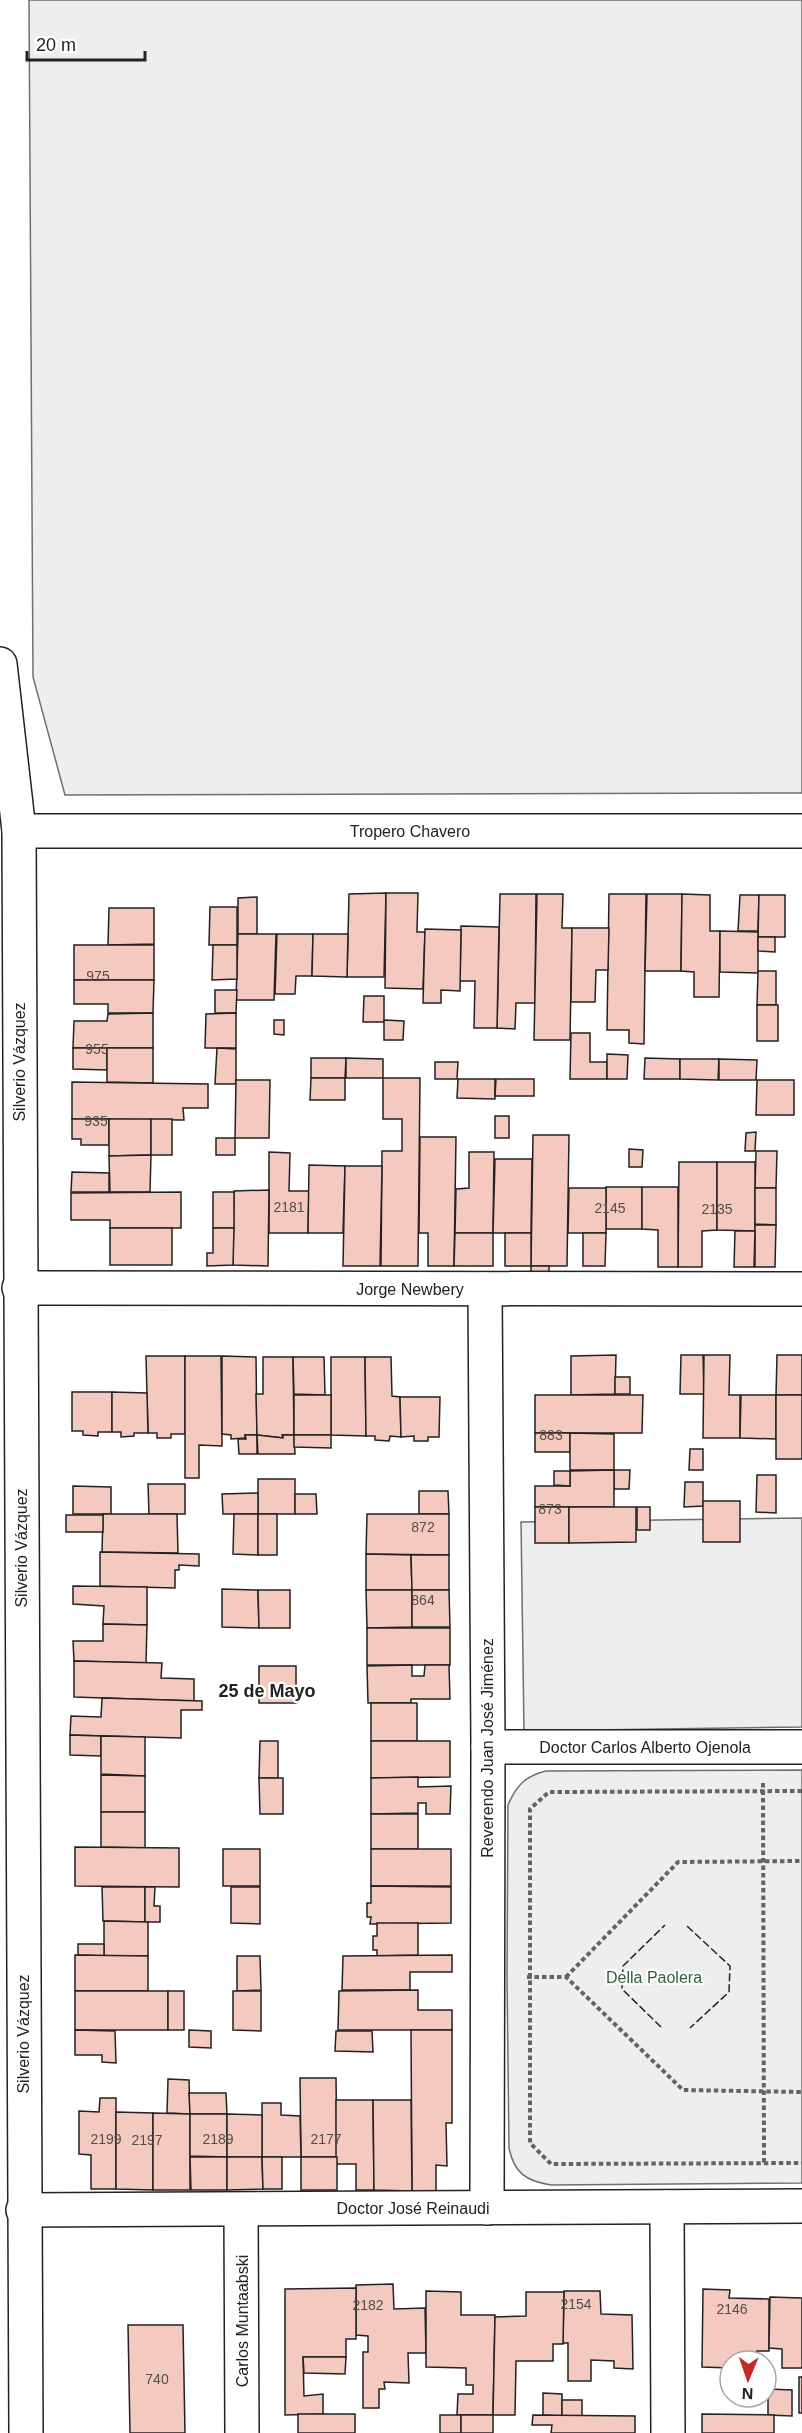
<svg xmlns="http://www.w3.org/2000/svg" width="802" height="2433" viewBox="0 0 802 2433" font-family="Arial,sans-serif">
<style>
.green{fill:#eee;stroke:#6f6f6f;stroke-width:1.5}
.building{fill:#f3c9c0;stroke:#222;stroke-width:1.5}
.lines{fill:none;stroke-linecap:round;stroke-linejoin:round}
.minor-casing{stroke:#222;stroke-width:36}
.path{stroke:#646464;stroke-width:4;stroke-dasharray:4.5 3;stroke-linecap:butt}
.minor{stroke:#fff;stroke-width:33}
.fence{stroke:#222;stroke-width:1.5;stroke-dasharray:8 3;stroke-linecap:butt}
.labels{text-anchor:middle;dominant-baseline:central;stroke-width:4.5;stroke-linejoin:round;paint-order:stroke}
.number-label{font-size:14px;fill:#564c4a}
.street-label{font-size:16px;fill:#222;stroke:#fff}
.park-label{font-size:16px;fill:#2f5e38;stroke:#fff}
.neighbourhood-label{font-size:18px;font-weight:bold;fill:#222;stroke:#fff}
</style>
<rect width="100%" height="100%" fill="#fff"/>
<g class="green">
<path d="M 29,0 L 802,0 L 802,793 L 65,795 L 33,677 Z"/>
<path d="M 802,1518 L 802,1727 L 524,1731 L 521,1522 Z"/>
<path d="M 802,1770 L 802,2183 L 551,2185 C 526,2181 514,2173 509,2148 L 507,1977 L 508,1805 C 516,1786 525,1776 546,1771 Z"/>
</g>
<g class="building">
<path d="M 386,893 L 384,977 L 347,977 L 349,894 Z"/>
<path d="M 386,893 L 418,893 L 417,932 L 425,932 L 423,989 L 385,988 Z"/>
<path d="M 500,894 L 536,894 L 535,1003 L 516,1003 L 515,1029 L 497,1028 Z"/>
<path d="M 537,894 L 563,894 L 562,928 L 572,928 L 570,1040 L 534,1040 Z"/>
<path d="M 609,894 L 646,894 L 644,1044 L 629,1043 L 629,1030 L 607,1030 Z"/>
<path d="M 647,894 L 682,894 L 681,971 L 645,971 Z"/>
<path d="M 682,894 L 710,895 L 710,931 L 720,931 L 719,997 L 694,997 L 694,972 L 681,971 Z"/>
<path d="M 740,895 L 759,895 L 758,931 L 738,931 Z"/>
<path d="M 759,895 L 785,895 L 785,937 L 758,937 Z"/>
<path d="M 257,897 L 257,934 L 238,934 L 238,898 Z"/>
<path d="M 210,907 L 237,907 L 237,945 L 209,945 Z"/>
<path d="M 109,908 L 154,908 L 154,944 L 108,945 Z"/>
<path d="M 461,926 L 499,927 L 497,1028 L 474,1028 L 475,981 L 460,981 Z"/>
<path d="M 572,928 L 609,928 L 608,970 L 596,970 L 595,1002 L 571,1002 Z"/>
<path d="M 425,929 L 461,930 L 460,991 L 441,990 L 441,1003 L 423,1003 Z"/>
<path d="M 720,931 L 758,932 L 758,973 L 720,972 Z"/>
<path d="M 238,934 L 276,934 L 274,1000 L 236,1000 Z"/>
<path d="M 277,934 L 313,934 L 312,976 L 296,976 L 295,994 L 275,994 Z"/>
<path d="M 313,934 L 348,934 L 347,977 L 312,976 Z"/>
<path d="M 758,937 L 775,937 L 775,952 L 758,951 Z"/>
<rect x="74" y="945" width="80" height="35"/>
<path d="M 213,945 L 237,945 L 237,979 L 212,980 Z"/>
<path d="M 758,971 L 776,971 L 776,1005 L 757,1005 Z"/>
<path d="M 74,980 L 154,980 L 153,1013 L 108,1013 L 108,1004 L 74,1004 Z"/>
<path d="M 215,990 L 237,990 L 236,1013 L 215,1013 Z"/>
<path d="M 364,996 L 384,996 L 384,1022 L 363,1022 Z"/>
<rect x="757" y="1005" width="21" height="36"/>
<path d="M 153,1013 L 153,1048 L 73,1048 L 74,1021 L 107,1021 L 108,1014 Z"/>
<path d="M 236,1013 L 236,1048 L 205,1048 L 206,1014 Z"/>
<path d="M 274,1020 L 284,1020 L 284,1035 L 274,1034 Z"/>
<path d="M 384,1020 L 404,1021 L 403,1040 L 384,1040 Z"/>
<path d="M 571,1033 L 590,1033 L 590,1062 L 607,1062 L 607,1079 L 570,1079 Z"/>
<path d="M 73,1048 L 107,1048 L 107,1070 L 73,1069 Z"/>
<path d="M 107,1048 L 153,1048 L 153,1083 L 107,1082 Z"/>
<path d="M 217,1048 L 236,1049 L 236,1084 L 215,1084 Z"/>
<path d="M 607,1054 L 628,1055 L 627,1079 L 607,1079 Z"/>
<path d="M 311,1058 L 346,1058 L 345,1078 L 311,1078 Z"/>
<path d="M 346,1058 L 383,1059 L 383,1078 L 346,1078 Z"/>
<path d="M 645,1058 L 680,1059 L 680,1079 L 644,1079 Z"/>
<path d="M 680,1059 L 719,1059 L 718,1080 L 680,1079 Z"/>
<path d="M 719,1059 L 757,1060 L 756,1080 L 719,1080 Z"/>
<path d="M 435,1062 L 458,1062 L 457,1079 L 435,1079 Z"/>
<path d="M 311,1078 L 345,1078 L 345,1100 L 310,1100 Z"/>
<path d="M 383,1078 L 420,1078 L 418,1266 L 381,1266 L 382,1151 L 402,1151 L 402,1119 L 383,1119 Z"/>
<path d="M 458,1079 L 495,1079 L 495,1099 L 457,1098 Z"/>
<path d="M 496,1079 L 534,1079 L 534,1096 L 495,1096 Z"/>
<path d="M 236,1080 L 270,1080 L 269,1138 L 235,1138 Z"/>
<path d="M 757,1080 L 794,1080 L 794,1115 L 756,1115 Z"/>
<path d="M 72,1082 L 208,1084 L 208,1108 L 183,1108 L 184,1120 L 72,1119 Z"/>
<rect x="495" y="1116" width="14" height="22"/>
<path d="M 72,1119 L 109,1119 L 109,1145 L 81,1145 L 81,1139 L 72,1139 Z"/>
<path d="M 109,1119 L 151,1119 L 151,1155 L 109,1156 Z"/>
<rect x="151" y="1119" width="21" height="36"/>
<path d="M 756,1132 L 755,1151 L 745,1151 L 746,1133 Z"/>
<path d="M 533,1135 L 569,1135 L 567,1266 L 531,1266 Z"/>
<path d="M 420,1137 L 456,1137 L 454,1266 L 428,1266 L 428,1233 L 419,1233 Z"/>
<rect x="216" y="1138" width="19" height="17"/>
<path d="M 629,1149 L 643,1150 L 642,1167 L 629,1167 Z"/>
<path d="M 756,1151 L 777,1151 L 776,1188 L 755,1188 Z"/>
<path d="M 269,1152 L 290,1153 L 289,1191 L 309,1191 L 308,1233 L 269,1233 Z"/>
<path d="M 469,1152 L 494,1152 L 493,1233 L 455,1233 L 456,1189 L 469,1188 Z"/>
<path d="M 151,1155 L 150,1192 L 110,1192 L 109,1156 Z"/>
<path d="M 495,1159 L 532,1159 L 531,1233 L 493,1233 Z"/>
<path d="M 679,1162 L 717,1162 L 717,1230 L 702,1231 L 702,1267 L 678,1267 Z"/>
<path d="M 717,1162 L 755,1162 L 755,1231 L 717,1230 Z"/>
<path d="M 309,1165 L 345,1166 L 343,1233 L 308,1233 Z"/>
<path d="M 345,1166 L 382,1166 L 380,1266 L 343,1266 Z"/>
<path d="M 72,1172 L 109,1173 L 109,1192 L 71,1192 Z"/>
<rect x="606" y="1187" width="36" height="42"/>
<path d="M 642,1187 L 678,1187 L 678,1267 L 658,1267 L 658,1230 L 642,1229 Z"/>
<path d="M 569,1188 L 606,1188 L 606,1233 L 568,1233 Z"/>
<path d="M 755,1188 L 776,1188 L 776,1225 L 755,1224 Z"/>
<path d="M 269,1190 L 268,1266 L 233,1265 L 234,1191 Z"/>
<path d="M 181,1192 L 181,1228 L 110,1228 L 110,1220 L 71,1220 L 71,1193 Z"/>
<rect x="213" y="1192" width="21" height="36"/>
<path d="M 755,1225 L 776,1225 L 775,1267 L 755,1267 Z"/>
<rect x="110" y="1228" width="62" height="37"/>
<path d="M 213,1228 L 234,1228 L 233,1265 L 207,1266 L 207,1253 L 213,1253 Z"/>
<path d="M 735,1231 L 755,1231 L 754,1267 L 734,1267 Z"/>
<path d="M 455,1233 L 493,1233 L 493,1266 L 454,1266 Z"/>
<rect x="505" y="1233" width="26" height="33"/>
<path d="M 583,1233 L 606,1233 L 605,1266 L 583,1266 Z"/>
<rect x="531" y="1266" width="18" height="22"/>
<path d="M 616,1355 L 615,1394 L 571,1395 L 571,1356 Z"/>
<path d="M 681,1355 L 703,1355 L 704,1394 L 680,1394 Z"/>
<path d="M 704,1355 L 730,1355 L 729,1395 L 740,1395 L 740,1438 L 703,1438 Z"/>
<path d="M 777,1355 L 802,1355 L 802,1395 L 776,1395 Z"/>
<path d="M 146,1356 L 185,1356 L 185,1434 L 171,1434 L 171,1438 L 157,1438 L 157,1433 L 148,1433 Z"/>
<path d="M 185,1356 L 221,1356 L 222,1446 L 199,1445 L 199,1478 L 185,1478 Z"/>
<path d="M 222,1356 L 256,1357 L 257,1435 L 245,1435 L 245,1438 L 231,1439 L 231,1435 L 222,1434 Z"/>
<path d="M 263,1357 L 293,1357 L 294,1435 L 282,1435 L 283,1438 L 257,1435 L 256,1394 L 263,1394 Z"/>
<path d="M 293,1357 L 324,1357 L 325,1395 L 294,1394 Z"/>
<path d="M 331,1357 L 365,1357 L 366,1436 L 331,1435 Z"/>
<path d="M 365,1357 L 391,1357 L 392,1396 L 400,1397 L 401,1437 L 390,1436 L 389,1441 L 375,1440 L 375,1436 L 366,1436 Z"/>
<rect x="615" y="1377" width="15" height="17"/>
<path d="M 72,1392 L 112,1392 L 112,1432 L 98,1432 L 98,1436 L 83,1435 L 83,1431 L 72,1431 Z"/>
<path d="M 112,1392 L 147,1393 L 148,1433 L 134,1433 L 134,1436 L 121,1437 L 121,1432 L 112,1432 Z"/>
<rect x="294" y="1395" width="37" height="40"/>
<path d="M 535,1395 L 643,1395 L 642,1433 L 535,1433 Z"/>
<path d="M 741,1395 L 776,1395 L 776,1439 L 740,1438 Z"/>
<rect x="776" y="1395" width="26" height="64"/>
<path d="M 400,1397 L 440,1397 L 439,1437 L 428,1437 L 428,1441 L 414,1441 L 414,1436 L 401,1437 Z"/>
<rect x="535" y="1433" width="35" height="19"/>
<path d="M 570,1433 L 614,1434 L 614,1470 L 570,1470 Z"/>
<path d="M 245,1435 L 257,1435 L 257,1454 L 239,1454 L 238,1439 L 246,1439 Z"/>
<path d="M 257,1435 L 283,1438 L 283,1435 L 294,1435 L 295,1454 L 258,1454 Z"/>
<path d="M 294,1435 L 331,1435 L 331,1448 L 294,1447 Z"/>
<path d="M 690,1449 L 703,1449 L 703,1470 L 689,1470 Z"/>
<path d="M 614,1470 L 630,1470 L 629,1489 L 614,1489 Z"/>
<path d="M 614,1470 L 614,1507 L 535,1507 L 535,1486 L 570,1486 L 570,1471 Z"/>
<path d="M 554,1471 L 570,1471 L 570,1486 L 554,1485 Z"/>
<path d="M 757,1475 L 776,1475 L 776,1513 L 756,1512 Z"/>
<rect x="258" y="1479" width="37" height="35"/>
<path d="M 685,1482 L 703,1482 L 703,1506 L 684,1507 Z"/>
<path d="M 148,1484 L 185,1484 L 185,1514 L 149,1514 Z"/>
<path d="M 73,1486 L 111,1487 L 111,1514 L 73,1514 Z"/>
<path d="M 419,1491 L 448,1491 L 449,1514 L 419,1514 Z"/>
<path d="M 258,1493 L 258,1514 L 223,1514 L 222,1494 Z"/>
<path d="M 295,1494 L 316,1494 L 317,1514 L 295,1514 Z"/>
<rect x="703" y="1501" width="37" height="41"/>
<rect x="535" y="1507" width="34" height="36"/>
<path d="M 569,1507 L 636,1507 L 636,1542 L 569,1543 Z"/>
<rect x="637" y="1507" width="13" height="23"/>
<path d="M 103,1514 L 177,1514 L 178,1553 L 102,1552 Z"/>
<path d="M 234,1514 L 258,1514 L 258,1555 L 233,1554 Z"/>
<rect x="258" y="1514" width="19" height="41"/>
<path d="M 367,1514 L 449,1514 L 449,1555 L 366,1554 Z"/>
<rect x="66" y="1515" width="37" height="17"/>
<path d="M 100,1552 L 199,1554 L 199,1566 L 179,1565 L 179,1570 L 175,1570 L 175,1588 L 100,1586 Z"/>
<path d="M 366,1554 L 411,1555 L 412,1590 L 366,1590 Z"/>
<path d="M 411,1555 L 449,1555 L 449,1590 L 412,1590 Z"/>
<path d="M 73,1586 L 147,1587 L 147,1625 L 103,1624 L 104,1606 L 73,1604 Z"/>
<path d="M 222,1589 L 258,1590 L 259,1628 L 222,1627 Z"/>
<path d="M 258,1590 L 290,1590 L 290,1628 L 259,1628 Z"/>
<path d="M 366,1590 L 412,1590 L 412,1627 L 367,1628 Z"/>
<path d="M 412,1590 L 449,1590 L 450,1627 L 412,1627 Z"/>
<path d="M 103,1624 L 147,1625 L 146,1663 L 74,1661 L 73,1641 L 103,1641 Z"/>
<rect x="367" y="1628" width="83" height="37"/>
<path d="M 74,1661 L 162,1663 L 161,1678 L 194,1679 L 194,1701 L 74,1697 Z"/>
<path d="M 412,1665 L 412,1676 L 424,1676 L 425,1665 L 449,1665 L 450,1699 L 411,1699 L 411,1703 L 368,1703 L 367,1666 Z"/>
<rect x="259" y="1666" width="37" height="37"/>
<path d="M 102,1698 L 202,1701 L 202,1710 L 181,1710 L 181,1738 L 70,1735 L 71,1716 L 101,1717 Z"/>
<rect x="371" y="1703" width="46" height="38"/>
<path d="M 70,1735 L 101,1736 L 101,1756 L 70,1755 Z"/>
<path d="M 101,1736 L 145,1737 L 145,1776 L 101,1774 Z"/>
<path d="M 260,1741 L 278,1741 L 278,1778 L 259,1778 Z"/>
<path d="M 371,1741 L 450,1741 L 450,1777 L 371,1778 Z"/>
<path d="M 101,1775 L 145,1776 L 145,1812 L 101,1812 Z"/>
<path d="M 418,1777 L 418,1787 L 451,1786 L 450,1814 L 426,1814 L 426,1803 L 418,1803 L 418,1813 L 371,1814 L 371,1778 Z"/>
<path d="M 259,1778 L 283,1778 L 283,1814 L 260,1814 Z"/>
<path d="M 101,1812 L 145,1812 L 145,1848 L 101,1847 Z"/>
<rect x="371" y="1814" width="47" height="35"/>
<path d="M 75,1847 L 179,1848 L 179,1887 L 75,1886 Z"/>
<rect x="223" y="1849" width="37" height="37"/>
<rect x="371" y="1849" width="80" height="37"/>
<path d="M 371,1886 L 451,1887 L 451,1923 L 370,1924 L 371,1917 L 367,1917 L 367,1903 L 371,1903 Z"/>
<path d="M 102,1887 L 145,1887 L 145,1922 L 103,1921 Z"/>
<path d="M 145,1887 L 155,1887 L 154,1906 L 160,1906 L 160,1922 L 145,1922 Z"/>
<path d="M 231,1887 L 260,1887 L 260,1924 L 231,1923 Z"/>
<path d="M 104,1921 L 148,1922 L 148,1956 L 104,1956 Z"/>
<path d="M 377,1923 L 418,1923 L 418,1955 L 377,1956 L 377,1950 L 373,1950 L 373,1936 L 377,1936 Z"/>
<path d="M 78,1944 L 104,1944 L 104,1956 L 78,1955 Z"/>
<path d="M 75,1955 L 148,1956 L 148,1991 L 75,1991 Z"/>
<path d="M 452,1955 L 452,1972 L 410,1972 L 410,1990 L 342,1990 L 343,1956 Z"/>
<path d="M 237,1956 L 260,1956 L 261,1990 L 237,1991 Z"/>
<path d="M 418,1990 L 418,2010 L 452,2010 L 452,2030 L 338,2030 L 339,1991 Z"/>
<rect x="75" y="1991" width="93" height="39"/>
<rect x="168" y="1991" width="16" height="39"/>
<path d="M 233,1991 L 261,1991 L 261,2031 L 233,2030 Z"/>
<path d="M 75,2030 L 115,2031 L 116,2063 L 102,2062 L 102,2055 L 75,2055 Z"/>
<path d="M 189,2030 L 211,2031 L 211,2048 L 189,2047 Z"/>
<path d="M 411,2030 L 452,2030 L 452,2123 L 446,2123 L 447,2166 L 436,2165 L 436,2191 L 412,2191 Z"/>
<path d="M 336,2031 L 372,2031 L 373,2052 L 335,2051 Z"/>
<path d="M 300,2078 L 336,2078 L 337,2157 L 301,2157 Z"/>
<path d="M 168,2079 L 189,2080 L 190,2114 L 167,2113 Z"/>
<path d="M 189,2093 L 226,2093 L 227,2114 L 190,2114 Z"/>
<path d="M 100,2098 L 116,2098 L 116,2189 L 91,2189 L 91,2155 L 79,2154 L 79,2111 L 99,2112 Z"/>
<path d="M 336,2100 L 373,2100 L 374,2190 L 356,2190 L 356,2164 L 336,2164 Z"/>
<path d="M 373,2100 L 411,2100 L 412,2191 L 374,2190 Z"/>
<path d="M 262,2103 L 281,2103 L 281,2115 L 300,2116 L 301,2157 L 262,2157 Z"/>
<path d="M 116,2112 L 153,2113 L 153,2190 L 116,2189 Z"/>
<path d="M 153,2113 L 190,2114 L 190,2190 L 153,2190 Z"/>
<path d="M 190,2114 L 227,2114 L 227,2157 L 190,2156 Z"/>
<path d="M 227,2114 L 262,2115 L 262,2157 L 227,2157 Z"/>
<path d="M 190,2157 L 227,2157 L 227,2190 L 191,2190 Z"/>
<path d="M 227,2157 L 262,2157 L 263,2189 L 227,2190 Z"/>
<path d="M 262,2157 L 282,2157 L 282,2189 L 263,2189 Z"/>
<rect x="301" y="2157" width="36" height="33"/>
<path d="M 393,2284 L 394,2309 L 425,2308 L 426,2353 L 408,2353 L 409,2383 L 384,2382 L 385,2389 L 379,2389 L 379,2408 L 363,2408 L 363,2352 L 368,2352 L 368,2336 L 356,2335 L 356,2285 Z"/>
<path d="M 356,2288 L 356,2339 L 346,2339 L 346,2357 L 303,2357 L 304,2396 L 323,2394 L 323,2414 L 285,2415 L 285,2289 Z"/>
<path d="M 703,2289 L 730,2290 L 729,2298 L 769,2299 L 769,2351 L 757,2351 L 757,2361 L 730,2361 L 730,2368 L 702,2367 Z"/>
<path d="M 426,2291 L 461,2292 L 461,2315 L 495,2315 L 493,2415 L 457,2415 L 458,2394 L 473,2394 L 473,2385 L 466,2385 L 466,2368 L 426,2367 Z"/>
<path d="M 564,2291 L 600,2291 L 601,2314 L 632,2315 L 633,2369 L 614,2368 L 614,2361 L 591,2360 L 591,2381 L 568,2381 L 568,2343 L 563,2343 Z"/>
<path d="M 526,2292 L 564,2292 L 563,2344 L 553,2344 L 553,2361 L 516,2361 L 515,2415 L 493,2415 L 495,2317 L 526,2316 Z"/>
<path d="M 770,2297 L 802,2298 L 802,2368 L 782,2368 L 782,2349 L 769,2348 Z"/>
<path d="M 128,2325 L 183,2325 L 185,2433 L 130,2433 Z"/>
<path d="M 303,2357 L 346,2357 L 345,2374 L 304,2373 Z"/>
<rect x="799" y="2377" width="3" height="36"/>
<path d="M 768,2389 L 792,2390 L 792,2416 L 768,2415 Z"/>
<path d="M 543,2393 L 562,2394 L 562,2416 L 543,2415 Z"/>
<rect x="562" y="2400" width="20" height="16"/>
<rect x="298" y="2414" width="57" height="19"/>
<path d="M 702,2414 L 774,2415 L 774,2433 L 702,2433 Z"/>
<rect x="440" y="2415" width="21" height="18"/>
<rect x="461" y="2415" width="32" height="18"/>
<path d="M 533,2415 L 635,2416 L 635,2433 L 551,2433 L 552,2425 L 532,2425 Z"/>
</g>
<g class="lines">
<g class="minor-casing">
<g id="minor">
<path d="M 0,664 L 19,831 L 26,2433"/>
<path d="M 19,831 L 802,831"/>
<path d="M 19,1288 L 802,1289"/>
<path d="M 485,1289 L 488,1747 L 487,2208"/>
<path d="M 488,1747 L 802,1747"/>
<path d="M 667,2207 L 668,2433"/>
<path d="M 23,2210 L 802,2206"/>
<path d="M 241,2210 L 242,2433"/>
</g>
</g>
<g class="path">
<path d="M 763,1783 L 764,2163"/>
<path d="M 802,1791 L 549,1792 L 530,1809 L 530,2143 L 551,2164 L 802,2163"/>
<path d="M 527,1977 L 566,1977 L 683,2090 L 802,2092"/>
<path d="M 566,1977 L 678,1862 L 802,1861"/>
</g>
<use href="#minor" class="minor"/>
<g class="fence">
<path d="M 687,1926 L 730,1966 L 729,1992 L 690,2028"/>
<path d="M 661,2027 L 622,1989 L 623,1966 L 665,1925"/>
</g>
</g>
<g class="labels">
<g class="number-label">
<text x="98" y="976">975</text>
<text x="97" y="1049">955</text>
<text x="96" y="1121">935</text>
<text x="289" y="1207">2181</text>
<text x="610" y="1208">2145</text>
<text x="717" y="1209">2135</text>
<text x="551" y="1435">883</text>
<text x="550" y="1509">873</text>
<text x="423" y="1527">872</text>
<text x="423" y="1600">864</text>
<text x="106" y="2139">2199</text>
<text x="218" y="2139">2189</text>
<text x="326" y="2139">2177</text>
<text x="147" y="2140">2197</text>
<text x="576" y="2304">2154</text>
<text x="368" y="2305">2182</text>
<text x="732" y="2309">2146</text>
<text x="157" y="2379">740</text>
</g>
<g class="street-label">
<text x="410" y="831">Tropero Chavero</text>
<text transform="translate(19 1062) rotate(-90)">Silverio Vázquez</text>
<text x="410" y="1289">Jorge Newbery</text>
<text transform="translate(21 1548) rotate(-90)">Silverio Vázquez</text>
<text x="645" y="1747">Doctor Carlos Alberto Ojenola</text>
<text transform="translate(487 1748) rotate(-90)">Reverendo Juan José Jiménez</text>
<text transform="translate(23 2034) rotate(-90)">Silverio Vázquez</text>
<text x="413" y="2208">Doctor José Reinaudi</text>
<text transform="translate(242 2321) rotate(-90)">Carlos Muntaabski</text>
</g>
<g class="park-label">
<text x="654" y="1977">Della Paolera</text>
</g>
<g class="neighbourhood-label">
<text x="267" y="1691">25 de Mayo</text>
</g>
</g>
<g transform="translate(748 2379) rotate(182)"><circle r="28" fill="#ffffff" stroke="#a7a7a7" stroke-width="1.5"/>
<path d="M0-4.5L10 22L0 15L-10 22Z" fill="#c62828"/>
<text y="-9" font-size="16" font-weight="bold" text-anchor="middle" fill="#222222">N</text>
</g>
<path d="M27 51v9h118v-9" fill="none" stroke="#222222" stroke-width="3"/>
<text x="36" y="51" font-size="18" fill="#222222" stroke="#ffffff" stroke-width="4.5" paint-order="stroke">20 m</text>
</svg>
